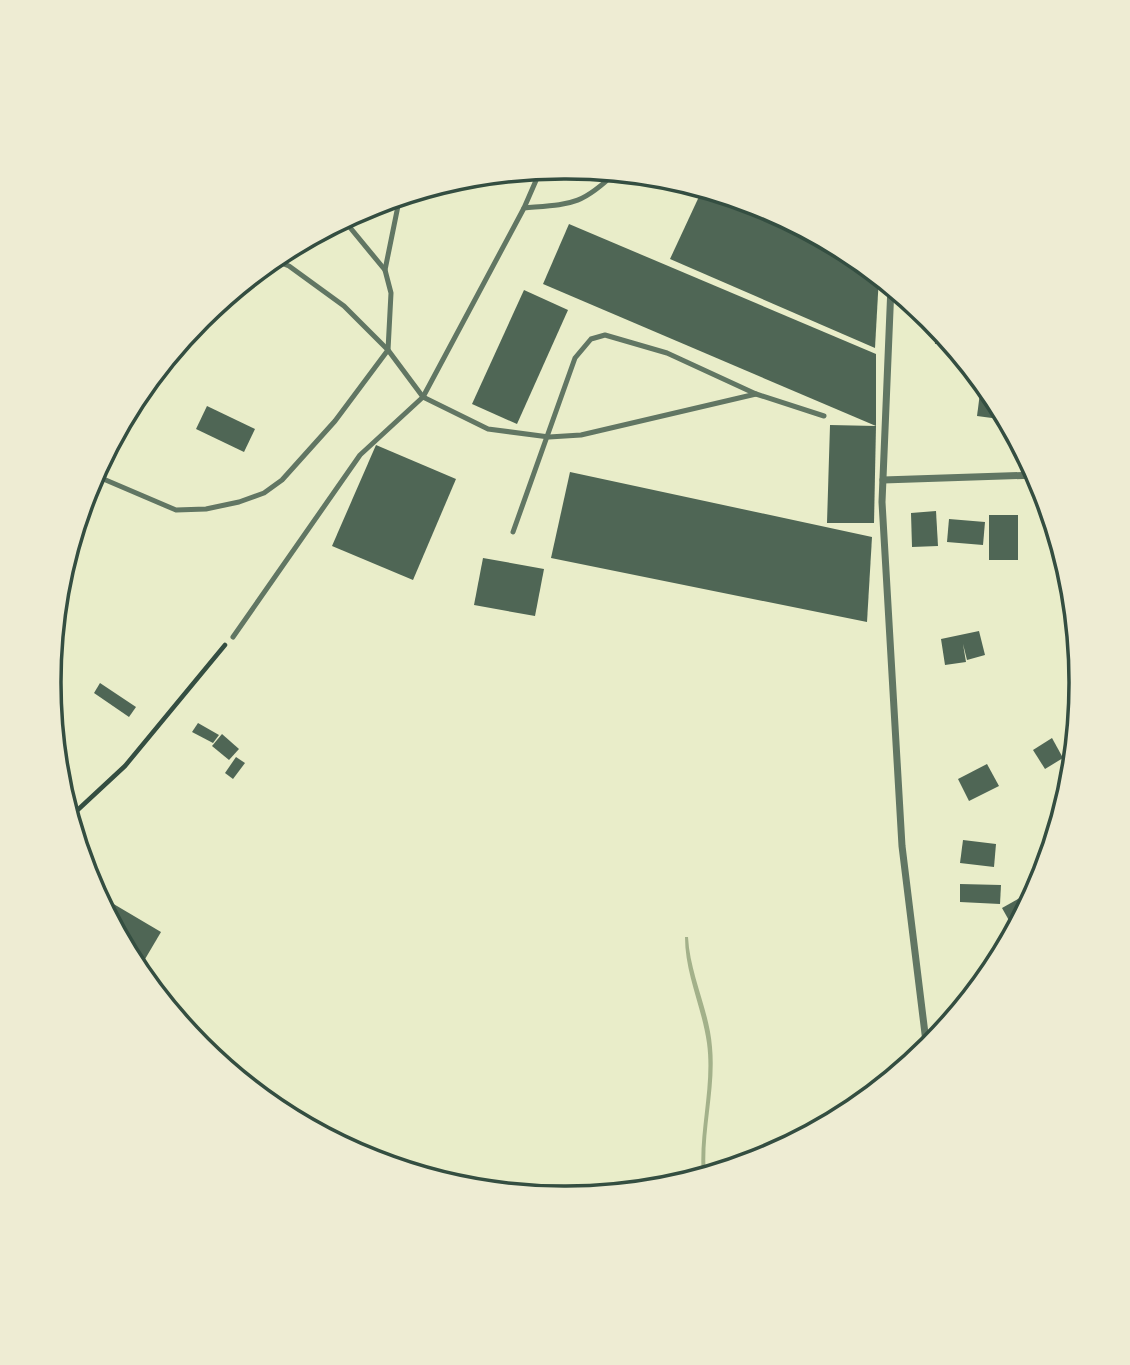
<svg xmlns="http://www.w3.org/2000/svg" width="1130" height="1365" viewBox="0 0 1130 1365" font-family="Montserrat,sans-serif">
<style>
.water{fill:#a3b18a}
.building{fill:#4f6655}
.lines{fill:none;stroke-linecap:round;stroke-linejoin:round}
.path{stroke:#344e41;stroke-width:4.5}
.service{stroke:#617663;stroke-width:5}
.minor{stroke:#617663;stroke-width:7}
.rim{fill:none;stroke:#344e41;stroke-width:3.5}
</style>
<rect width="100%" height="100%" fill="#e9edc9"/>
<path class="water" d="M 685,937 L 688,937 C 690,975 709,1009 712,1047 C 716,1090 702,1133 706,1176 L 702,1177 C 698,1132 713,1087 707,1043 C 702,1007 685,974 685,937 Z"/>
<g class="building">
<path d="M 703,188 L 763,206 L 852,254 L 879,276 L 875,348 L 670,259 Z"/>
<path d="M 569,224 L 876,354 L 876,426 L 543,284 Z"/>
<path d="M 524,290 L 568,310 L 517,424 L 472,404 Z"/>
<path d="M 934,323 L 935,324 L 951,344 L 935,344 Z"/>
<path d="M 980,393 L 993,395 L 1007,420 L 977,416 Z"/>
<path d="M 207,406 L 255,429 L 244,452 L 196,429 Z"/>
<path d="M 830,425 L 876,426 L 874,523 L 827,523 Z"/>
<path d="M 376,445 L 456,479 L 413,580 L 332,546 Z"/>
<path d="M 570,472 L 872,537 L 867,622 L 551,558 Z"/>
<path d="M 936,511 L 938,546 L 912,547 L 911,513 Z"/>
<rect x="989" y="515" width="29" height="45"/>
<path d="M 949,519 L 985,522 L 983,545 L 947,542 Z"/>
<path d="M 483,558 L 544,569 L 535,616 L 474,605 Z"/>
<path d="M 979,631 L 985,655 L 967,660 L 963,644 L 966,662 L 945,665 L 941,639 Z"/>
<path d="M 100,683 L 136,707 L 129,717 L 94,693 Z"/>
<path d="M 198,723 L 219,735 L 213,743 L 192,732 Z"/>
<path d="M 222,734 L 239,749 L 229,760 L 212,746 Z"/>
<path d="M 1052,738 L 1063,758 L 1045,769 L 1033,750 Z"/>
<path d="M 236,757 L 245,763 L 233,779 L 225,773 Z"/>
<path d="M 987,764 L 999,786 L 969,801 L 958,779 Z"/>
<path d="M 963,840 L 996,844 L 994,867 L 960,863 Z"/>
<path d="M 960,884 L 1001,885 L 1000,904 L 960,902 Z"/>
<path d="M 1032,891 L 1034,895 L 1015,931 L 1002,908 Z"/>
<path d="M 95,893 L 161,932 L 138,971 L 136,969 Z"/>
</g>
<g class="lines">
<path class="path" d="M 69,818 L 125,766 L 225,645"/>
<g class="service">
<path d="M 524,208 L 541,169"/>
<path d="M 271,259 L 289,266 L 344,306 L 388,350 L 423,397 L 488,429 L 549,437 L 581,435 L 756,394"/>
<path d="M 385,270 L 400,196"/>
<path d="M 94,475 L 176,510 L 206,509 L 239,502 L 264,493 L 282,480 L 335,421 L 388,350 L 391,293 L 385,270 L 343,219"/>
<path d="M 513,532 L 575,358 L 591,339 L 605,335 L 667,353 L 756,394 L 824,416"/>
<path d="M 233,637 L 360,455 L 423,397 L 524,208 C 571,204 581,206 616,172"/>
</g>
<g class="minor">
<path d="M 891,286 L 882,502 L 902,846 L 927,1050"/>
<path d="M 883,480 L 1036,475"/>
</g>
</g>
<path d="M0 0H1130V1365H0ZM564 179H566A503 503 0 0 1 1069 682V683A503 503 0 0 1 566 1186H564A503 503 0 0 1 61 683V682A503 503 0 0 1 564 179Z" fill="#eeecd3" fill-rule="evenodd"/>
<path class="rim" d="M564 179H566A503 503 0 0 1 1069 682V683A503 503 0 0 1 566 1186H564A503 503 0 0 1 61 683V682A503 503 0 0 1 564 179Z"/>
</svg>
